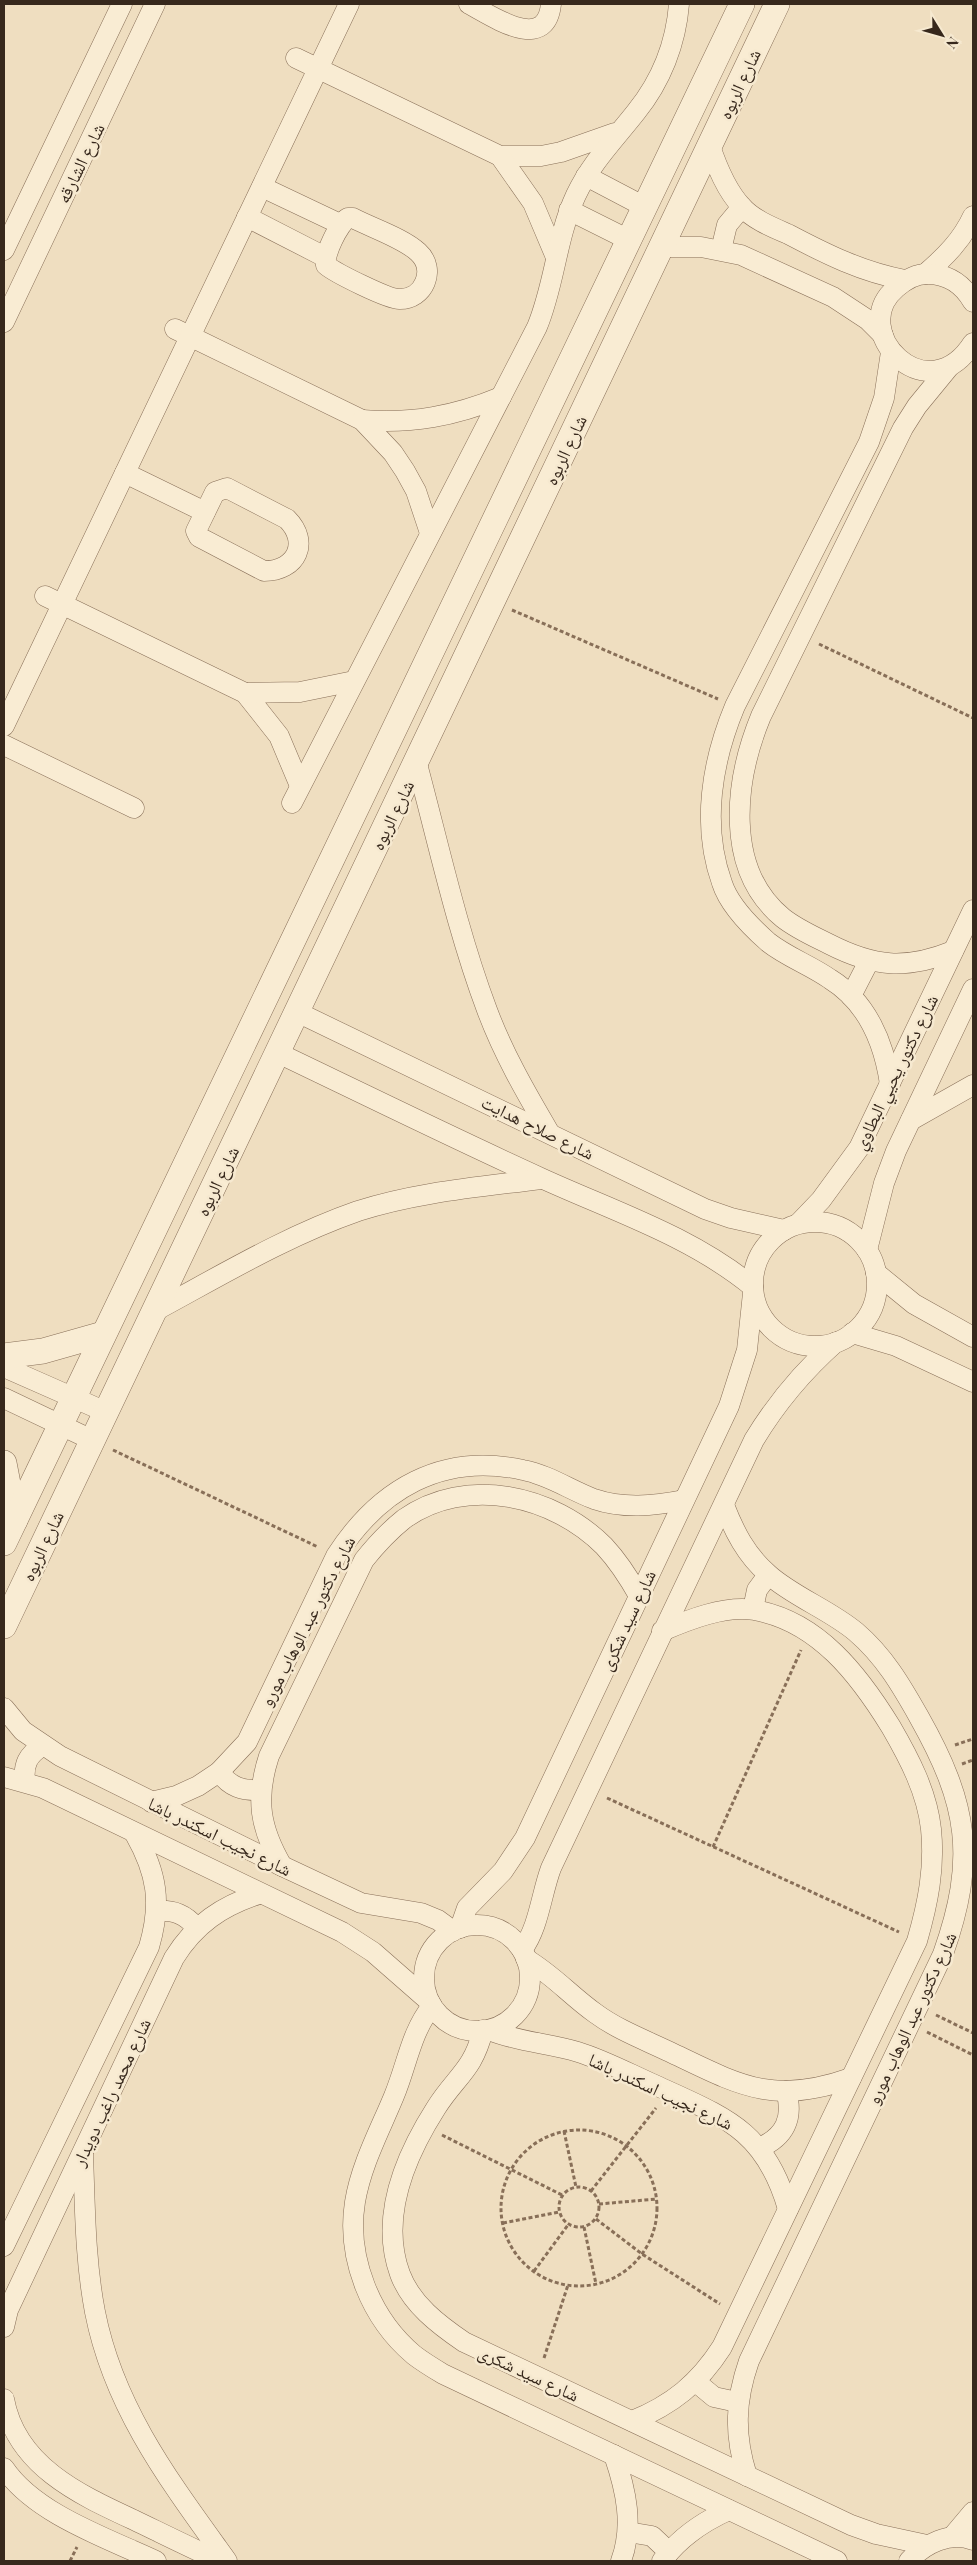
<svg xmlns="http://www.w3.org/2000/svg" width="977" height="2565" viewBox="0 0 977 2565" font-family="'Playfair Display','Noto Naskh Arabic',serif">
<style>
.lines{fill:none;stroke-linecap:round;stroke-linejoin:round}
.minor-casing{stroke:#886f58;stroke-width:21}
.tertiary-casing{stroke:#886f58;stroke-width:26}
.path{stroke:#886f58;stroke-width:3;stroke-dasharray:4 2.5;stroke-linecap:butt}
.minor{stroke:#f9ecd3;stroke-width:20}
.tertiary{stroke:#f9ecd3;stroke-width:25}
.labels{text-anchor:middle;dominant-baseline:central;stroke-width:5;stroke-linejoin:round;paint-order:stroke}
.street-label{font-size:18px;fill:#37281c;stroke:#f6e9d0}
</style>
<rect width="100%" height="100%" fill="#efdec0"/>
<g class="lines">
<g class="minor-casing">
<g id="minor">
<path d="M 469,4 C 492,16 546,54 551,4"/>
<path d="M 296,58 L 500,156 L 541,156 L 561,152 L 615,133"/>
<path d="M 710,146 C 717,167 726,190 742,207 C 754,220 772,227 788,234 C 826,254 862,272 905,280"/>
<path d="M 500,156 L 533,203 L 555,255"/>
<path d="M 586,176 L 645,207"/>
<path d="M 262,187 L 340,224"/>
<path d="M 569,210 L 629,240"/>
<path d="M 247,217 L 325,257"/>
<path d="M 348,218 L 353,218 C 372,228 403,238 418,252 C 437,269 424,300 399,299 C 388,299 335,273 326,265 C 323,256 339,223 348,218 Z"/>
<path d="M 661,247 L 701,247 L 741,255 L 833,297 L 868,320 L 883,335"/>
<path d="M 4,250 L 122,4"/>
<path d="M 721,250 L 727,225 L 742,207"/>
<path d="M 925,274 C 945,257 962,240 973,216"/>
<path d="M 973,302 C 963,284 948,274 927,274 C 915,274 905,280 896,288 C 846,330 927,415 973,343"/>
<path d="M 4,322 L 155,4"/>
<path d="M 175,329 L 362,420 L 393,453 L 405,471 L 416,491 L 430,533"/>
<path d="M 949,367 L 917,406 L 903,428 L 761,716 C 735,779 723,869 783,918 C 797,929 813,936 829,944 C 874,967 906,970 953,951"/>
<path d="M 362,420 C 412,424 455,416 501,397"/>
<path d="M 125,473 L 205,512"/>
<path d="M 227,488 L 287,519 C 310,542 297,571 264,571 L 199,537 L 196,531 L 215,492 Z"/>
<path d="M 45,596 L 245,693 L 279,736 L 300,786"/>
<path d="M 245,693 L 300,692 L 354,681"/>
<path d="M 4,726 L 349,4"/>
<path d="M 4,745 L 134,808"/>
<path d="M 417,764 C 439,846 457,930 487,1010 C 503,1053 526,1093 549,1132"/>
<path d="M 292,803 L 537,327 C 555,284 556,238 576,195 C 591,163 614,140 636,112 C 661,81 676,43 679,4"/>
<path d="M 851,996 L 869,961"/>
<path d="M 297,1012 L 705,1209 L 731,1218 L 784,1230"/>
<path d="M 278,1053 C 366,1095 453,1138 541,1178 C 613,1211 691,1236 753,1287"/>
<path d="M 890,1084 C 884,1043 867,1002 830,979 C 810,965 787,957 768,942 C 751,927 729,905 722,883 C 701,825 712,761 735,706 L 869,442 L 884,398 L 891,352"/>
<path d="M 911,1120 L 973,1085"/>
<circle cx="815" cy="1284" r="62"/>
<path d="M 799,1223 L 821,1200 L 859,1148 L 973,910"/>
<path d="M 867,1250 L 884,1183 L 896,1151 L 973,989"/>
<path d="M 876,1273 L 914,1304 L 973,1337"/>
<path d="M 153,1312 C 220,1276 286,1236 358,1211 C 417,1192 480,1187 541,1179"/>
<path d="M 852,1333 L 896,1346 L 973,1382"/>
<path d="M 4,1367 L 106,1412"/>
<path d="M 4,1398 L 92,1440"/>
<path d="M 724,1505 C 734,1531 746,1555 768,1574 C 792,1596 830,1610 856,1632 C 884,1656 901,1685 919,1717 C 968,1804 977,1858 943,1954 L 749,2361 C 735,2401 734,2435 747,2476"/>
<path d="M 753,1609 L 757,1590 L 768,1575"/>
<path d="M 4,1708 L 23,1731 L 60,1756 L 282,1866 L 361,1903 L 421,1913 L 438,1920 L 453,1931"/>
<path d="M 219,1772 C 230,1787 242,1791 261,1790"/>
<path d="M 4,1777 L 43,1788 L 342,1932 L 373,1952 L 429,2001"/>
<path d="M 25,1782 C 23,1764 28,1755 42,1746"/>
<path d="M 151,1802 L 176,1796 L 198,1786 L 219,1772 L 247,1742 L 336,1556 C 379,1489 442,1452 523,1470 C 549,1475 570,1490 594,1499 C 623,1509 654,1506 684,1500"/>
<path d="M 282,1866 C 260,1828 255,1799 269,1756 L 364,1560 C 376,1545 389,1531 404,1519 C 466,1475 553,1495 604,1546 C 618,1561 629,1578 639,1596"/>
<path d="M 157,1911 C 174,1910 185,1914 197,1928"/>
<circle cx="477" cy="1978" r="53"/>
<path d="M 460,1928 L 467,1908 L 503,1871 L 525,1838 L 729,1406 L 747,1350 L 753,1293"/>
<path d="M 522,1950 C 539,1927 541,1895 551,1868 L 754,1440 C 777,1402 802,1372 836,1342"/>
<path d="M 526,1959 C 552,1974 571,1996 595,2013 C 618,2030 645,2040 670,2052 C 739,2085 773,2106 851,2078"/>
<path d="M 432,2006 C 411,2032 407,2065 394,2096 C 380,2130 361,2165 355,2202 C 346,2258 371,2319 414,2355 C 423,2362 433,2368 443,2374 L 837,2561"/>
<path d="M 483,2030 C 473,2071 456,2076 436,2108 C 406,2155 379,2217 400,2274 C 411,2304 439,2325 464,2342 L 851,2525 L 876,2534 L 927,2545"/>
<path d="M 489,2030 C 518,2042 548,2043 578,2052 C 604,2060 630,2074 655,2085 C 724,2117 765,2129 788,2209"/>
<path d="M 759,2148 C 785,2137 794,2118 786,2091"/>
<path d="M 83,2154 C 85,2207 85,2260 95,2312 C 114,2409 171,2483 227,2561"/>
<path d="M 4,2246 L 149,1947 C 162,1903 157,1873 135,1834"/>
<path d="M 4,2327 L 8,2310 L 174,1958 C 195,1924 222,1906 259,1894"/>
<path d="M 696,2382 L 714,2397 L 737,2402"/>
<path d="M 4,2399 C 16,2466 80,2495 134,2520 C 163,2534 191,2548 220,2561"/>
<path d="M 632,2421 C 672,2405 699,2383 722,2347 L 917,1941 C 928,1903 935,1868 931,1829 C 927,1792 909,1758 891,1727 C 859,1675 818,1621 754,1610 C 725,1605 688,1620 662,1631"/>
<path d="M 614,2455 C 626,2490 634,2526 621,2561"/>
<path d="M 4,2468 C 35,2514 107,2538 156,2561"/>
<path d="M 628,2532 L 652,2536 L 669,2552"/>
<path d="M 952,2537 L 973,2512"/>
<path d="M 662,2561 C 680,2537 702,2522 729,2510"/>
<path d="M 909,2561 C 924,2544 950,2531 973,2540"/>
</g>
</g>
<g class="tertiary-casing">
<g id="tertiary">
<path d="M 4,1356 L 43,1351 L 103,1334"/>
<path d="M 4,1463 L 15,1520"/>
<path d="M 4,1543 L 742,4"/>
<path d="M 4,1626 L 777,4"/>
</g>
</g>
<g class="path">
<path d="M 512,610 L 718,699"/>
<path d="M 819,644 L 973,718"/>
<path d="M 113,1450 L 318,1547"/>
<path d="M 955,1745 L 973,1739"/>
<path d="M 962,1764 L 973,1760"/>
<path d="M 607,1798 L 899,1932"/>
<path d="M 713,1847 L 801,1650"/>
<path d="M 936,2015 L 973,2033"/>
<path d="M 927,2032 L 973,2055"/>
<circle cx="579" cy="2208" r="78"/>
<path d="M 564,2131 L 576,2187"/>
<path d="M 442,2135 L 562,2195"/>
<circle cx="579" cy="2207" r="20"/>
<path d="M 591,2191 L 656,2108"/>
<path d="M 599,2204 L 657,2199"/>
<path d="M 596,2219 L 642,2254 L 720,2304"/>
<path d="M 503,2223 L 559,2212"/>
<path d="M 584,2227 L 596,2284"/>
<path d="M 534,2271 L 568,2225"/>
<path d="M 544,2358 L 568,2285"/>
<path d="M 70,2561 L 77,2547"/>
</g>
<use href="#minor" class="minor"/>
<use href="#tertiary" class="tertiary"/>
</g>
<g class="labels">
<g class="street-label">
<text transform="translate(739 84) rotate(-65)">شارع الربوه</text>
<text transform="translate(80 163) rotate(-64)">شارع الشارقه</text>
<text transform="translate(565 450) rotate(-65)">شارع الربوه</text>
<text transform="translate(392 815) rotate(-64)">شارع الربوه</text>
<text transform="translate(895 1072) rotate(-64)">شارع دكتور يحيي البطاوي</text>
<text transform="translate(538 1127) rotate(26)">شارع صلاح هدايت</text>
<text transform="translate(217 1181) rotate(-64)">شارع الربوه</text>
<text transform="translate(42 1546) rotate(-65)">شارع الربوه</text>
<text transform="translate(627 1620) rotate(-65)">شارع سيد شكرى</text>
<text transform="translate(307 1621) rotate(-63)">شارع دكتور عبد الوهاب مورو</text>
<text transform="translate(220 1836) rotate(26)">شارع نجيب اسكندر باشا</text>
<text transform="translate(911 2018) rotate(-65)">شارع دكتور عبد الوهاب مورو</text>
<text transform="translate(661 2091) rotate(25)">شارع نجيب اسكندر باشا</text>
<text transform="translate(111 2092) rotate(-65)">شارع محمد راغب دويدار</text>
<text transform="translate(529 2373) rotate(25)">شارع سيد شكرى</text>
</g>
</g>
<rect width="977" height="2565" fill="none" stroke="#37281c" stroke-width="10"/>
<g transform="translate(942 35) rotate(127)" stroke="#f6e9d0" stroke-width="4" paint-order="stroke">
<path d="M0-4L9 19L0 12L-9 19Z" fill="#37281c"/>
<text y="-8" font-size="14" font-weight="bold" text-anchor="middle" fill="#37281c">N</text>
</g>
</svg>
